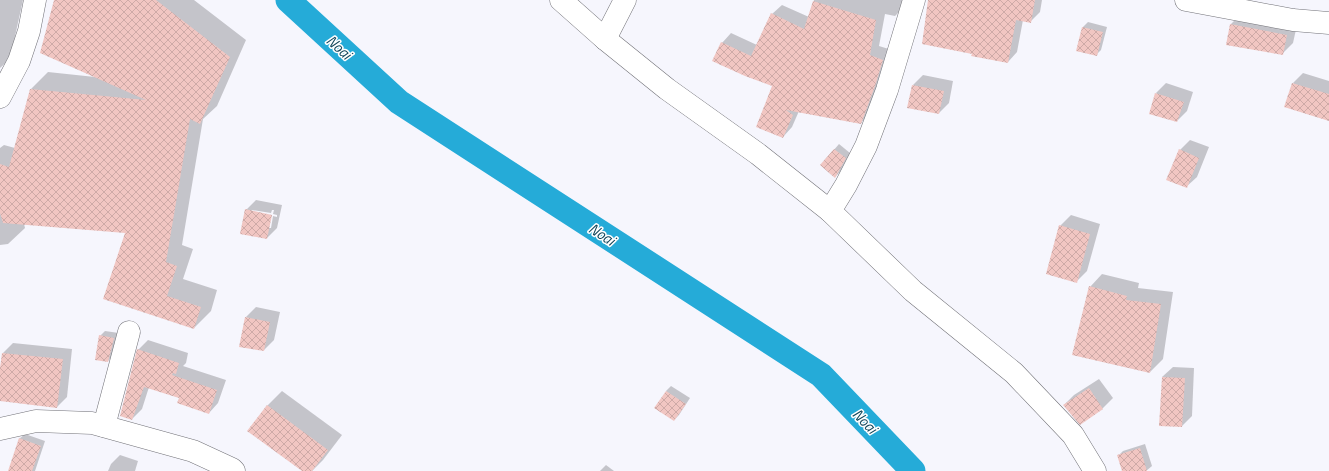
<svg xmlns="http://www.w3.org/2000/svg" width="1329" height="471" viewBox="0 0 1329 471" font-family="'Titillium Web',sans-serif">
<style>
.shadow{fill:#0003;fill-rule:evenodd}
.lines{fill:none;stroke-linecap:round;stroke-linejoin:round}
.canal{stroke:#25abd8;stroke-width:25}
.building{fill:url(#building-cross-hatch)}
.minor-casing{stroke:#727278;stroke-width:23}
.minor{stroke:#fff;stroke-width:22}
.labels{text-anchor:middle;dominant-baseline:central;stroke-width:3;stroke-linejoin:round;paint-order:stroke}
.water-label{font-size:15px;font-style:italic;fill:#13475b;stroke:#fff}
</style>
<defs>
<pattern id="building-cross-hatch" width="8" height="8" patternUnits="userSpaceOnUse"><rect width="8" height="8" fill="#f1c6c2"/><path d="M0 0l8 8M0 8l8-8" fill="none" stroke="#ceaaa7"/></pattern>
</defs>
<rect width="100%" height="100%" fill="#f6f6fd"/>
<g class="shadow">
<path d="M 0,0 L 23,0 L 10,59 L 0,68 Z"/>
<path d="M 55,0 L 194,0 L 246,40 L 217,106 L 203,119 L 182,245 L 193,249 L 183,279 L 217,290 L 211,311 L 194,328 L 105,298 L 127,232 L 24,224 L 25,228 L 8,244 L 0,245 L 0,148 L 4,145 L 15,148 L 31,89 L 48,72 L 95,77 Z"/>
<path d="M 814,0 L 907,0 L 905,6 L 895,16 L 885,14 L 879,46 L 892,50 L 870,113 L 861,123 L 799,111 L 792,127 L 783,137 L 774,86 L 722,43 L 731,33 L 757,45 L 772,14 L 782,5 L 809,17 Z"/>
<path d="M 929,0 L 1042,0 L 1040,12 L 1030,22 L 1023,20 L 1017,52 L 1008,62 L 973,53 Z"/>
<path d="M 1241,14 L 1297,25 L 1293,43 L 1283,53 L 1231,24 Z"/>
<path d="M 1088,22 L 1107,27 L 1101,50 L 1096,55 L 1077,51 L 1083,27 Z"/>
<path d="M 1303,73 L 1329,81 L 1329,120 L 1293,83 Z"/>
<path d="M 923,75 L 953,81 L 949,103 L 939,113 L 913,85 Z"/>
<path d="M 1166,83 L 1193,92 L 1187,111 L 1177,121 L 1156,93 Z"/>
<path d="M 1190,140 L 1209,147 L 1197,177 L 1186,187 L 1180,150 Z"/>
<path d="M 839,144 L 850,153 L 840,172 L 835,177 L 821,165 Z"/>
<path d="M 256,200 L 282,205 L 277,228 L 267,238 L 246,210 ZM 252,210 L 271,213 L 272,210 L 274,210 L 273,214 L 277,215 L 277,217 L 273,216 L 271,228 L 269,228 L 252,212 Z"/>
<path d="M 1071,215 L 1100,224 L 1087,271 L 1077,281 L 1060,226 Z"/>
<path d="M 1102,274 L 1139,283 L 1138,288 L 1173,292 L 1163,359 L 1150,372 L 1090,287 Z"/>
<path d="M 256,307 L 280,312 L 274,340 L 264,350 L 246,317 Z"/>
<path d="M 105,331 L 119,333 L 113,356 L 108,361 L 100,336 Z"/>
<path d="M 148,340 L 188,353 L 186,363 L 183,366 L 226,380 L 218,403 L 209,413 L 180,398 L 149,387 L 142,409 L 132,419 L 138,350 Z"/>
<path d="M 13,343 L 72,349 L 67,397 L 57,407 L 0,400 L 0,378 L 3,353 Z"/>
<path d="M 1173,367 L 1194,368 L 1192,416 L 1182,426 L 1162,377 Z"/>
<path d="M 1099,379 L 1113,398 L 1103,408 L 1080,423 L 1064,405 L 1074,395 Z"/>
<path d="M 671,386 L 690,398 L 679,415 L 674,420 L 666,391 Z"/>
<path d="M 282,391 L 342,435 L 323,460 L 312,471 L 304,471 L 267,406 Z"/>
<path d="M 25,434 L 45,441 L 35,471 L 9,471 L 19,439 Z"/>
<path d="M 1145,444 L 1152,466 L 1146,471 L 1123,471 L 1118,456 L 1123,451 Z"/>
<path d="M 120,455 L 138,461 L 135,471 L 108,471 L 111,464 Z"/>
<path d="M 606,465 L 614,471 L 600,471 Z"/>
</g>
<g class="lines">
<path class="canal" d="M 288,0 L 399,102 L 821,375 L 913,471"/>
</g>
<g class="building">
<path d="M 54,0 L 156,0 L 230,57 L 200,124 L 190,119 L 166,262 L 177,266 L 167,296 L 201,307 L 194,329 L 103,299 L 125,233 L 3,223 L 0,213 L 0,164 L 9,167 L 30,89 L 146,100 L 40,53 Z"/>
<path d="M 928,0 L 1035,0 L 1031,23 L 1016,20 L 1008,63 L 971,56 L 972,54 L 922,44 Z"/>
<path d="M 813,1 L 876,20 L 870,55 L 883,60 L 875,86 L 861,124 L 786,110 L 793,115 L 783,138 L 756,127 L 772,86 L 745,76 L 712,61 L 721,42 L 751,56 L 771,13 L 804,29 Z"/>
<path d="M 1230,24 L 1287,35 L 1283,55 L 1226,45 Z"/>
<path d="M 1082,27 L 1103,32 L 1097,56 L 1076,51 Z"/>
<path d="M 1292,83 L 1329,94 L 1329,121 L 1284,107 Z"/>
<path d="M 912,85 L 944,91 L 939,114 L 907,108 Z"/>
<path d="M 1155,93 L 1184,102 L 1177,122 L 1149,114 Z"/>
<path d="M 834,149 L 846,158 L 835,178 L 820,165 Z"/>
<path d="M 1179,149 L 1199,158 L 1187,188 L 1166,180 Z"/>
<path d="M 245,209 L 272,215 L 267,239 L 240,234 Z"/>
<path d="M 1059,225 L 1090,234 L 1077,283 L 1046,274 Z"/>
<path d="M 1089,286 L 1127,296 L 1126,300 L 1161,304 L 1150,373 L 1072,355 Z"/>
<path d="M 245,317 L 270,322 L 264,351 L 239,347 Z"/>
<path d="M 99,335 L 114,338 L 108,362 L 95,360 Z"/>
<path d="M 137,349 L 179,363 L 176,374 L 173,373 L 172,375 L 217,390 L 209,414 L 177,403 L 179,398 L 144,387 L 132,420 L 120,416 Z"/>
<path d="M 2,353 L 63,359 L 57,408 L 0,401 L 0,368 Z"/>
<path d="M 1162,377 L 1185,378 L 1182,427 L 1159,426 Z"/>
<path d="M 1089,388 L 1103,409 L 1080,425 L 1063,405 Z"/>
<path d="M 666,391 L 686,404 L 674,421 L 654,408 Z"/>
<path d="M 267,405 L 328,450 L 312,471 L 302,471 L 247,431 Z"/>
<path d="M 19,438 L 41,446 L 32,471 L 8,471 Z"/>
<path d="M 1140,448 L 1147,471 L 1122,471 L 1117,455 Z"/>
</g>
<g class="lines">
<g class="minor-casing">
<g id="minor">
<path d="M 561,0 L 605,39 L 667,89 L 758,154 L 830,211 L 913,291 L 1014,373 L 1073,435 L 1095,471"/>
<path d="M 1186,0 L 1293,20 L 1329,23"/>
<path d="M 605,39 L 625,0"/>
<path d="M 0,97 L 19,61 L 29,31 L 35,0"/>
<path d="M 830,211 L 846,185 L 866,146 L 887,90 L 914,0"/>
<path d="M 104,426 L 129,332"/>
<path d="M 0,429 L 36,421 L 92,423 L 193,451 L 232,469 L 234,471"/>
</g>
</g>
<use href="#minor" class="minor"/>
</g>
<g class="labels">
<g class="water-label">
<text transform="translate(339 47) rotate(42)">Noai</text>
<text transform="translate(602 234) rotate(33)">Noai</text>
<text transform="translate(865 421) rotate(46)">Noai</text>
</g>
</g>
</svg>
